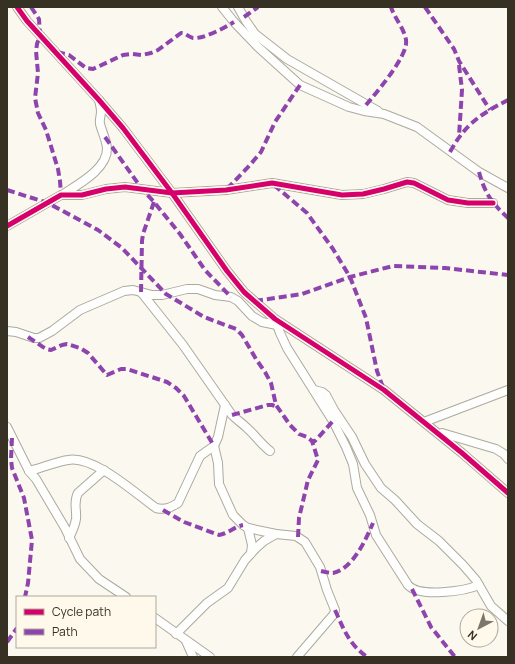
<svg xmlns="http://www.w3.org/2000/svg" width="515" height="664" viewBox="0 0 515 664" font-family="Manrope,sans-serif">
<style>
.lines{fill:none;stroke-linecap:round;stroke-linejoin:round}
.minor-casing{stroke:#ada9a0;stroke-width:10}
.minor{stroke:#fefefd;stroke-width:8}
.quiet{stroke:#8e44ad;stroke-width:4;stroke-dasharray:8 4;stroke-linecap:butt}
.cycleway-casing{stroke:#fff9ec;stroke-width:8}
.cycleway{stroke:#d6006c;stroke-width:5}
</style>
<rect width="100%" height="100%" fill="#fbf8f0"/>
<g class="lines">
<g class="minor-casing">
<g id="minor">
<path d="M 17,7 L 27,21 L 99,100 L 123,128 L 172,193 L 227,271 L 244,292 L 275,319 L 384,390 L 462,453 L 508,493"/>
<path d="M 222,7 L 234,22 L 258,47 L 300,85 L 349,107 L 364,111 L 384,114 L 417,127 L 479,172 L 508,188"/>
<path d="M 238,7 L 246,21 L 255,34 L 287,59 L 378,111"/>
<path d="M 62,195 C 77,185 108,169 107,148 C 106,139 102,132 100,124 C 99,120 101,116 101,112 C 101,108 100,104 99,100"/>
<path d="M 7,226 L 61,195 L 82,195 L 106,189 L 125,187 L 172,193 L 226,190 L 272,183 L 342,195 L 363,194 L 384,189 L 407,182 L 414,183 L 448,200 L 468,203 L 493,203"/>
<path d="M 141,292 L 183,345 L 232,415 C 237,420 242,423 247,428 C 255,435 261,444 270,451"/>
<path d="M 275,319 L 280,333 L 287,348 L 333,421 L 346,447 L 353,464 L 357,488 L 370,515 L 376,535 L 408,585 C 419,598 465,591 479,585"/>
<path d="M 7,331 L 16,332 L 34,338 L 39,338 L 52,331 L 80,310 L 124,291 L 133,290 L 152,295 L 162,295 L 187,289 L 198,289 L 215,295 L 231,297 L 238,301 L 252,316 L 262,322 L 277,325"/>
<path d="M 314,390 L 322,392 L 326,395 L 334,410 L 352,437 L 365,464 L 381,488 L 395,500 L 417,524 L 439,541 L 463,565 L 476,580 L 491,606 L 508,621"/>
<path d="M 424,422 L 508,390"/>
<path d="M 7,427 L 29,471 L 36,479 L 65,528 L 80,559 L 99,579 L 126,597"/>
<path d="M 442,433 L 496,449 L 504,454 L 508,459"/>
<path d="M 214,446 L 218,463 L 219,484 L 233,515 L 243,525 L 248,528 L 276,534"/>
<path d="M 29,471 C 42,468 55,462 68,460 C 94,455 136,494 156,508 C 165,510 170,508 178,503 L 200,456 L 214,446 L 218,437 L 225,405"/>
<path d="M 248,528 L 252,545 L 251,553"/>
<path d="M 69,538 C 72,532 75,526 76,519 C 77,510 73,502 78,493 L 104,470"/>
<path d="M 155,618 L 210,657"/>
<path d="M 176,634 L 207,603 L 228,588 L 245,560 L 256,548 L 264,541 L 276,534 L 296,536 L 305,542 L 320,567 L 327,590 L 335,610 L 334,614 L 297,657"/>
<path d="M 186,641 L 193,657"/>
</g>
</g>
<use href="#minor" class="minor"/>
<g class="quiet">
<path d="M 31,7 L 39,19 L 40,35 L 37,44 L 36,51 L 38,73 L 35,98 L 38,113 L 46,130 L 58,169 L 60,181 L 61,195"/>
<path d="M 425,7 L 454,49 L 459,61 L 490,110"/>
<path d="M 244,17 L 258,7"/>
<path d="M 57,52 L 69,55 L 86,68 L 93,69 L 123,55 L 132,54 L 142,55 L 151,53 L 158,50 L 181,33 C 186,33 188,37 193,38 C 204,39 224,28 234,22"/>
<path d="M 459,65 L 462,90 L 459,136"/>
<path d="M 366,105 C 376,93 409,55 406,40 C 404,28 395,19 391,7"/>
<path d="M 105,137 L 142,189 L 154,202 L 180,234 L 205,270 L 231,297"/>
<path d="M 450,152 C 465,124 481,114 508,100"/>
<path d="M 479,172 C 485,194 492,203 508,218"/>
<path d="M 274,185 L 307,213 L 333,249 L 350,277 L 366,318 L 377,371 L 384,390"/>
<path d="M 227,189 L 250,165 L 261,152 L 275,122 L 300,85"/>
<path d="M 7,190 L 48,203 L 98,230 L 122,248 L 166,294 L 204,317 L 236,329 L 242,335 L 256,359 L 265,372 L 271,383 L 276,405 L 290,425 L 299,434 L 307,437 L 312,441 L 315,441 L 333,421"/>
<path d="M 141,292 L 142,241 L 143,234 L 154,202"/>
<path d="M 255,301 L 302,294 L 350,277 L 393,266 L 445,268 L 508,275"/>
<path d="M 28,337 L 46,349 L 51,350 L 62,345 L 67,344 L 80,348 L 88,353 L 107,375 L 121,369 L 127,369 L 167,382 L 176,388 L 184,396 L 214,446"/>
<path d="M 232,415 L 268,405 L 272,405 L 278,407"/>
<path d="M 12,438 L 11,459 L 12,468 L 24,498 L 32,540 L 28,583 L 25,597"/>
<path d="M 163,510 L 184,522 L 219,535 C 227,534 234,527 243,525"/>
<path d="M 298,537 L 299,518 L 308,480 L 318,460 L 312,441"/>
<path d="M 321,571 C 325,572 330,573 333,573 C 353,569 366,539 373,523"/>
<path d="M 412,589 L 431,627 L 455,657"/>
<path d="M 335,610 C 344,630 349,644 367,657"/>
<path d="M 7,642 L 17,628"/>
</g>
<g class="cycleway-casing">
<g id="cycleway">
<path d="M 17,7 L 27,21 L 99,100 L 123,128 L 172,193 L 227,271 L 244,292 L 275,319 L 384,390 L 462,453 L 508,493"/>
<path d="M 7,226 L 61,195 L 82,195 L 106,189 L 125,187 L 172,193 L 226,190 L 272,183 L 342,195 L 363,194 L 384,189 L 407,182 L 414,183 L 448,200 L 468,203 L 493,203"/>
</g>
</g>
<use href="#cycleway" class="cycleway"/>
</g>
<rect width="515" height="664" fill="none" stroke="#373124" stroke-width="16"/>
<rect x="16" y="596" width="140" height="52" fill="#fff9ec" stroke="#afa99c"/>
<rect x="24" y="609" width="20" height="6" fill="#d6006c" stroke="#afa99c"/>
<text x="52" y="616" font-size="12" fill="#373124">Cycle path</text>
<rect x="24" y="629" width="20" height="6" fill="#8e44ad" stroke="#afa99c"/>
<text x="52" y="636" font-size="12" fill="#373124">Path</text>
<g transform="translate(479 628) rotate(221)"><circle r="19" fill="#fff9ec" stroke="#afa99c"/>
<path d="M0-3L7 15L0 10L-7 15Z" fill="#7c776b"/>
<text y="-6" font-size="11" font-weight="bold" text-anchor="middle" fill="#373124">N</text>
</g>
</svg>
